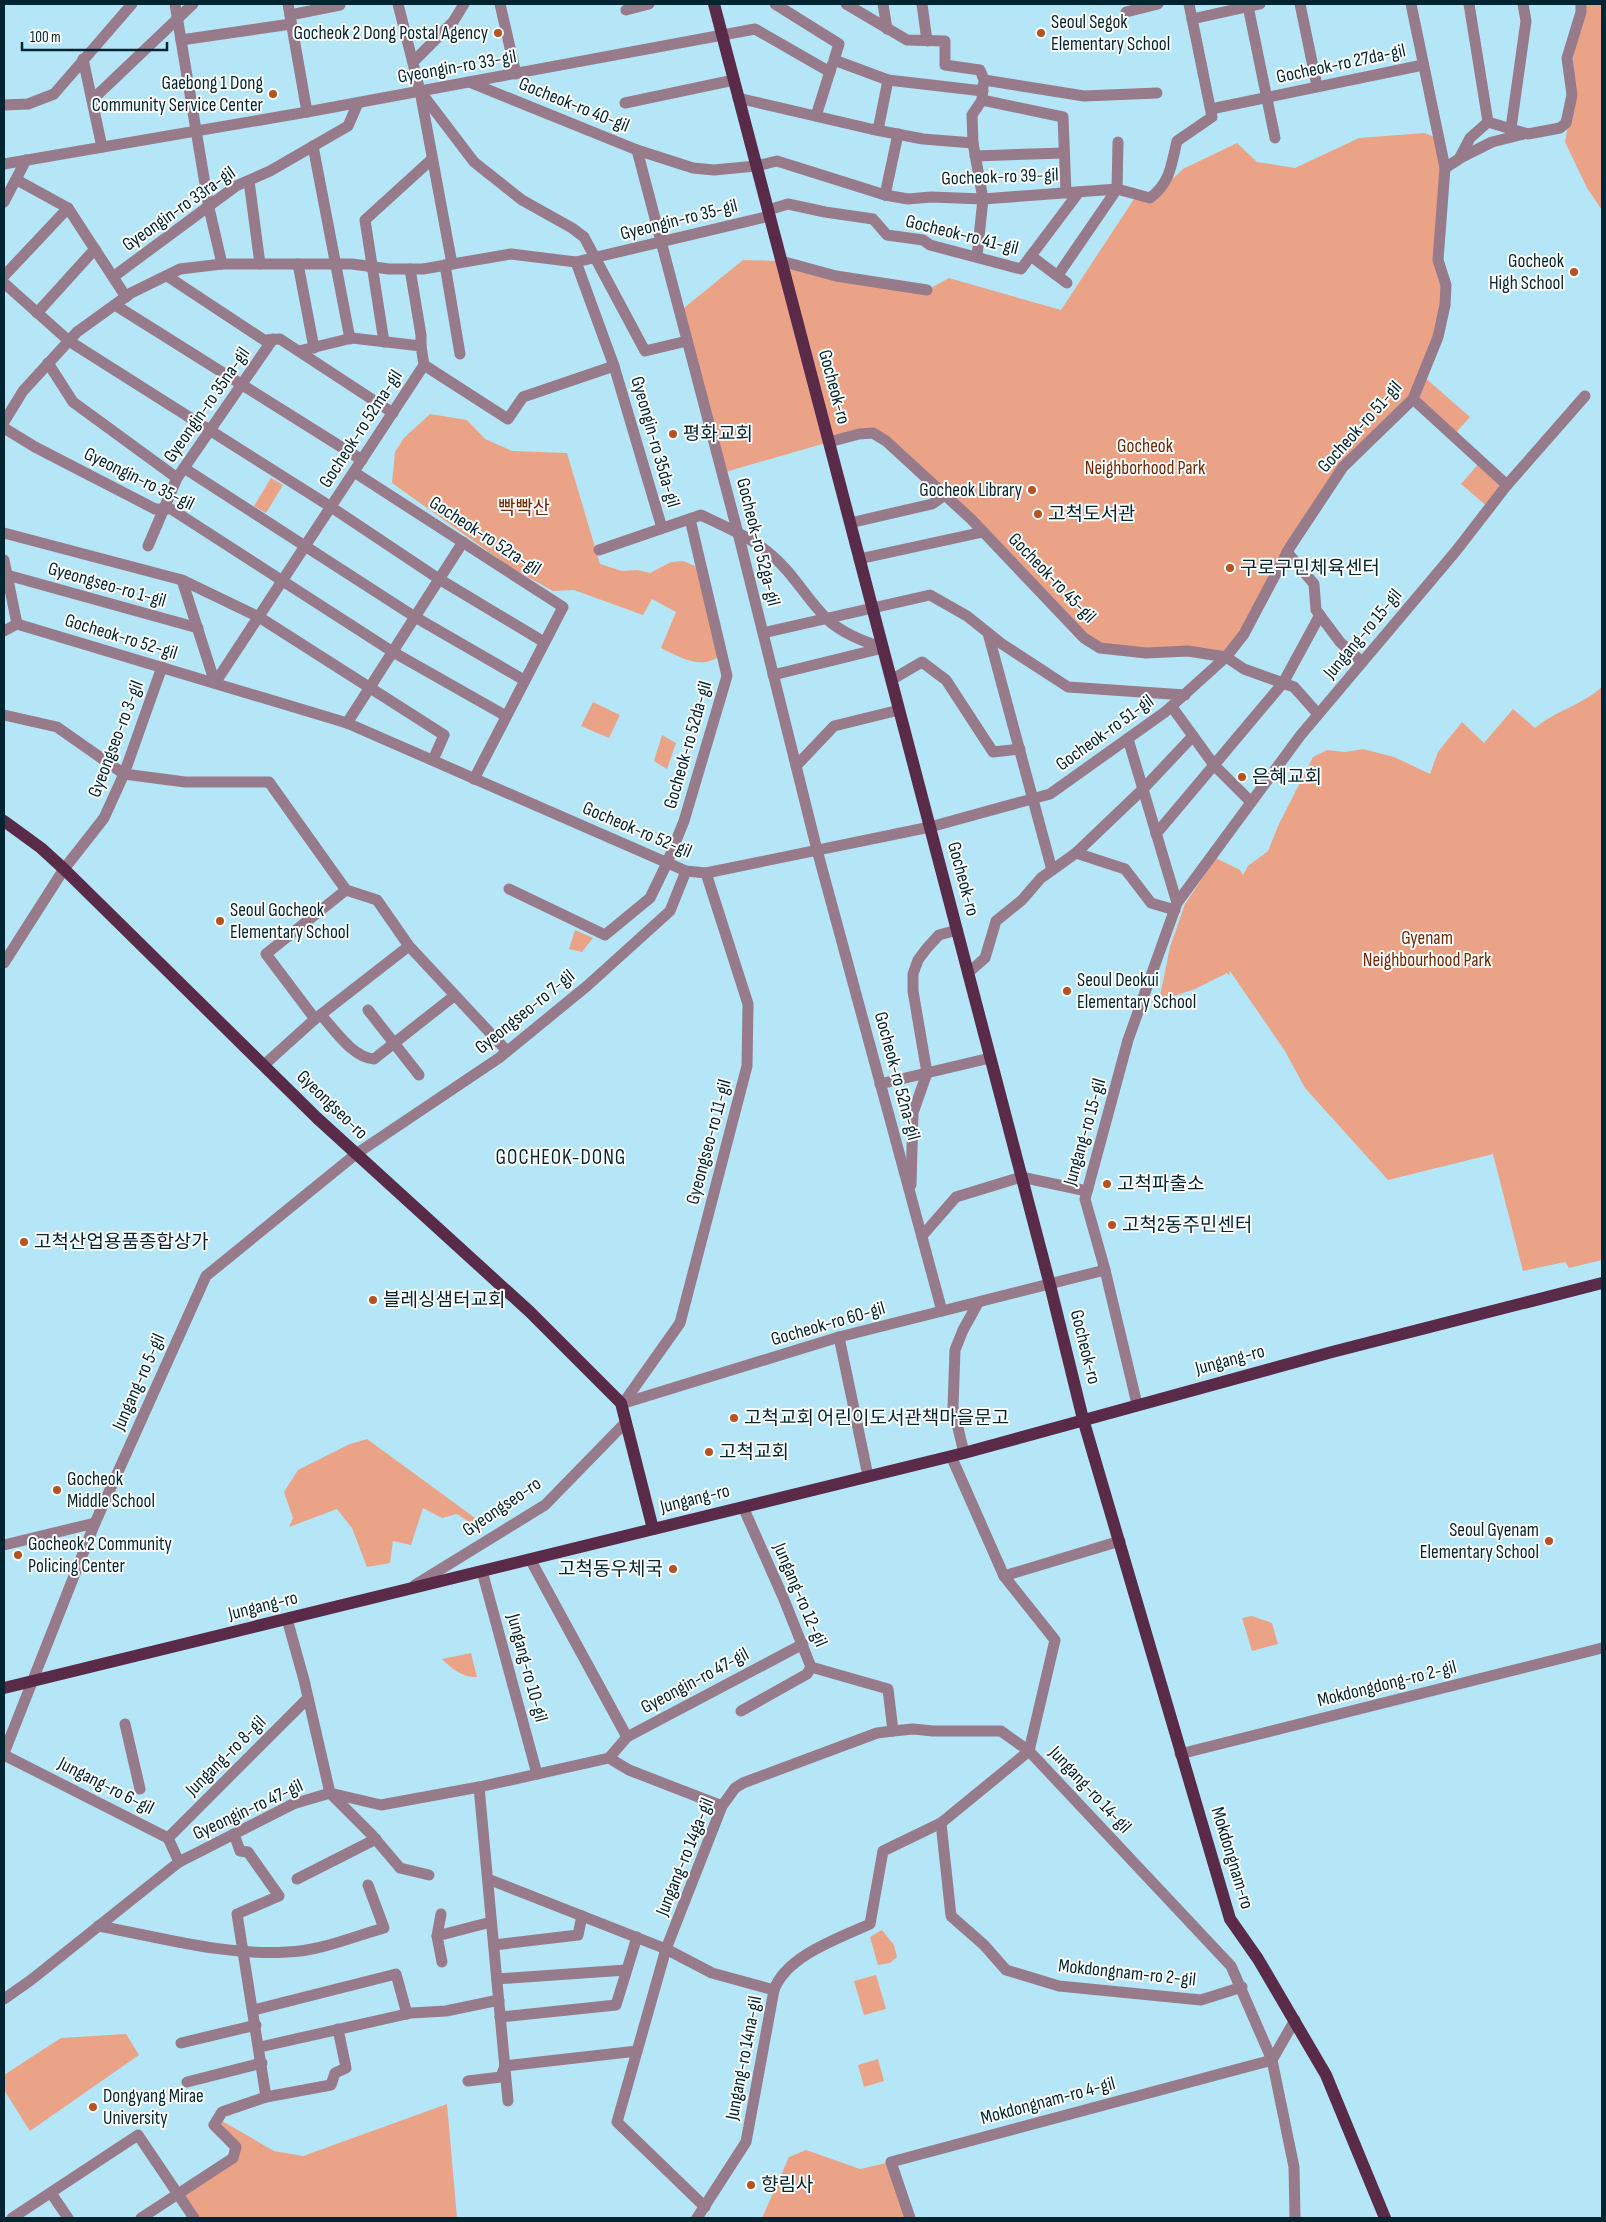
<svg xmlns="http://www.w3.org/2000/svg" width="1606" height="2222" viewBox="0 0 1606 2222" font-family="'Sofia Sans Condensed','Noto Sans KR',sans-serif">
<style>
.green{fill:#eaa387}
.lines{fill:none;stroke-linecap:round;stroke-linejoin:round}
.minor{stroke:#977b8b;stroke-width:11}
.major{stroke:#592b49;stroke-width:12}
.poi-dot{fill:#b65122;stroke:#fefefe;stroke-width:2}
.labels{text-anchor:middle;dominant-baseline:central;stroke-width:4;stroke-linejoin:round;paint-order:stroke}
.poi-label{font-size:19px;fill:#002531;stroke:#fefefe;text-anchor:start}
.street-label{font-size:19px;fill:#002531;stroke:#fefefe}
.park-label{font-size:19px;fill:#6f2802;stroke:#fefefe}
.quarter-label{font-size:21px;letter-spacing:1px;fill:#002531;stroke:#fefefe}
</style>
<rect width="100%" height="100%" fill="#b5e6f8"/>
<g class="green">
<path d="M 1584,4 L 1602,4 L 1602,210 L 1587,188 L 1565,142 L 1575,87 L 1573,59 Z"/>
<path d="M 1425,133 L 1439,139 L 1445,168 L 1438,260 L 1446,285 L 1423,376 L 1470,417 L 1453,436 L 1413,399 L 1358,451 L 1226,657 L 1100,648 L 971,519 L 873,433 L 829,442 L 722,473 L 679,312 L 743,260 L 781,261 L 927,290 L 949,278 L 1061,310 L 1136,196 L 1162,189 L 1183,169 L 1237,143 L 1257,162 L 1295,168 L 1359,138 Z"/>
<path d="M 430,414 L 467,420 L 485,439 L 512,451 L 567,453 L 600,564 L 622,571 L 638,570 L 650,573 L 671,562 L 683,561 L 702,569 L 722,654 C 703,671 681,658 661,648 L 676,612 L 652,599 L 643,615 L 574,590 L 553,591 L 510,567 L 392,483 L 395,452 L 404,438 Z"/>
<path d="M 1481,461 L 1507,485 L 1489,508 L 1461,484 Z"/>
<path d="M 271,478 L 283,485 L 266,513 L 254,506 Z"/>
<path d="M 1602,687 L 1602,1260 L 1569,1268 L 1565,1262 L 1523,1271 L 1493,1154 L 1388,1180 L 1305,1088 L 1285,1051 L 1230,971 L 1229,976 L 1227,973 L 1195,989 L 1159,1001 L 1170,947 L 1185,904 L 1216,858 L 1240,870 L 1243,875 L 1248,866 L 1268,851 L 1279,824 L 1313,757 L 1327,750 L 1345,752 L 1363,749 L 1394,757 L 1430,774 L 1438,752 L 1462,722 L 1484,743 L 1513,709 L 1535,728 C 1555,711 1582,705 1602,687 Z"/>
<path d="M 593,702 L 620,715 L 609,738 L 581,726 Z"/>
<path d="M 662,735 L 676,743 L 667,769 L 654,761 Z"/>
<path d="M 575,930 L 593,938 L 582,952 L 569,949 Z"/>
<path d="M 367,1439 L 486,1526 L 468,1538 L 469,1522 L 457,1514 L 442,1518 L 423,1508 L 411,1545 L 393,1541 L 390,1563 L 367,1567 L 352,1528 L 337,1509 L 289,1527 L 293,1518 L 284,1492 L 298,1470 L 350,1444 Z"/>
<path d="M 1252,1616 L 1272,1623 L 1278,1644 L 1252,1651 L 1242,1618 Z"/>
<path d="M 471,1653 L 477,1677 C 463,1678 452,1669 442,1659 Z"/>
<path d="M 882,1930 L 894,1945 L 897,1957 L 890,1963 L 878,1965 L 870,1937 Z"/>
<path d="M 876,1975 L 886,2009 L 864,2015 L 854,1981 Z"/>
<path d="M 126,2034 L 139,2055 L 30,2131 L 4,2090 L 4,2075 L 61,2038 Z"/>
<path d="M 878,2059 L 884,2081 L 864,2087 L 858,2065 Z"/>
<path d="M 447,2104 L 457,2218 L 194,2218 L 178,2193 L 233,2158 L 236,2147 L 217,2118 L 274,2151 L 303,2156 Z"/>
<path d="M 806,2150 L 860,2169 L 891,2162 L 910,2218 L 762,2218 L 789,2157 Z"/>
</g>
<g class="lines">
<g class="minor">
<path d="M 175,4 L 209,208 L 222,264"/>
<path d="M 288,4 L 307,112"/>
<path d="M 398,4 L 420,91 L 452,264"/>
<path d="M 500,4 L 516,74"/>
<path d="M 775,4 L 839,44 L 834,60 L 888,80 L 983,91"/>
<path d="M 846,4 L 907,40 L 945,41 L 945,65 L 980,70 L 984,80 L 1084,96 L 1157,93"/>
<path d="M 883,4 L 887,29"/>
<path d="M 922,4 L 927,41"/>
<path d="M 1300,4 L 1317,86"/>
<path d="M 1469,4 L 1488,122"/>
<path d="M 1248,6 L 1275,138"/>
<path d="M 626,10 L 649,4"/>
<path d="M 1126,12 L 1158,4"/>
<path d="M 290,15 L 340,5"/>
<path d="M 1192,19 L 1260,4"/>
<path d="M 181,40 L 291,24"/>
<path d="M 83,59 L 102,147"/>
<path d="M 413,62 L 453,22 L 464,4"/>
<path d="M 469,82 L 637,150 L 693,168 L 714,170 L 756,166 L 777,161 L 885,195 L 908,199 L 931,197 L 983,199 L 1117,189 L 1150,198 C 1171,182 1171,165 1177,141 L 1212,117 L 1189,4"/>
<path d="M 420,91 L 474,162 L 522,200 L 572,228 L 584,237 L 645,351 L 687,341"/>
<path d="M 738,98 L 871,129 L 923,139 L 973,143"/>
<path d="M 92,100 L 193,4"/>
<path d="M 982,100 L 1063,117 L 1066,193"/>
<path d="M 625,103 L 734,80"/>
<path d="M 4,105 L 28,104 L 54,94 L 132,4"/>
<path d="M 1211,109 L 1423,65"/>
<path d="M 816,116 L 832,65"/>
<path d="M 1511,128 L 1526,21 L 1523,4"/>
<path d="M 878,130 L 888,80"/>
<path d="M 313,146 L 350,339"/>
<path d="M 637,150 L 740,541 L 817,850 L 942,1311"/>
<path d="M 975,156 L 1064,153"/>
<path d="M 1460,158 L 1492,142 L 1524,134"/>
<path d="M 4,164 L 307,112 L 755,29 L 830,72"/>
<path d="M 1445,168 L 1459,159 L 1470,138 L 1488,122 L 1528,134 L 1560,128 L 1566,123 L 1572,95 L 1567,58 L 1581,12 L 1581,4"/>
<path d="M 17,180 L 68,208 L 126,297"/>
<path d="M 249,181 L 260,264"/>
<path d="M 885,195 L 898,134"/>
<path d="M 4,202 L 26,160"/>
<path d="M 768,210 L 788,204 L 825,212 L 873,219 L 887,235 L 923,240 L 930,245 L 1021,269 L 1079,192"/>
<path d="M 977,256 L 983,199 L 973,143 L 972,115 L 982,100 L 983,85"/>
<path d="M 1031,256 L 1067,283"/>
<path d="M 781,261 L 836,276 L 927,290"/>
<path d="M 576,262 L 614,366 L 662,528"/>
<path d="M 298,264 L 314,348"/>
<path d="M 445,265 L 460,354"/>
<path d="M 410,269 L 421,335 L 421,346"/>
<path d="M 1058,275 L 1117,189 L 1118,142"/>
<path d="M 4,276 L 68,208"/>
<path d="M 167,276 L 264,340 L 280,339 L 393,413"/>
<path d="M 113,277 L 236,186 L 270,171 L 348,126 L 358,103"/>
<path d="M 4,283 L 69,341 L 331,507 L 439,579 L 544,642"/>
<path d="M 115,305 L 362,460"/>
<path d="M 37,313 L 95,249"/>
<path d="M 384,342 L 365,220 L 432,159"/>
<path d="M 299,351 L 352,338 L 421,346 L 424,365"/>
<path d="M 48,363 L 73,402 L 177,478"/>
<path d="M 1413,399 L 1507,485"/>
<path d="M 4,422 L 23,391 L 77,332 L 131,293 L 180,269 L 222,264 L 352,264 L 389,269 L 423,269 L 511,254 L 576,262 L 770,216"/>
<path d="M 4,428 L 35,447 L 155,509 L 171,509 L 393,652 L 506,716"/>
<path d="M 829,442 L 859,434 L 873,433 L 886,441 L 971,519 L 1084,638 L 1100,648 L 1146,653 L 1188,651 L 1226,657 L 1244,669 L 1294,687 L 1318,714"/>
<path d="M 184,468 L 415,617 L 524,680"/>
<path d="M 354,472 L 563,607 L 474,779"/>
<path d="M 850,523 L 932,504 L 945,495"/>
<path d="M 4,533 L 182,580 L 259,617 L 444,735 L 433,760"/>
<path d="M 148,546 L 177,478 L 273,339"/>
<path d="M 599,550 L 701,515 C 723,526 748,536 768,552 C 793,572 805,597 826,618 C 841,633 863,641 883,648"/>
<path d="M 1287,552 L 1314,584 L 1316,610 L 1340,642 L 1362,662"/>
<path d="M 859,559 L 983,532"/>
<path d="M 4,560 L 17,624"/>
<path d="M 4,576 L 7,575 L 198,628"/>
<path d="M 182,580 L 215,683"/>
<path d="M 17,624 L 347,723 L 686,871 L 706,873 L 930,827 L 1050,794 L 1165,712 L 1226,657 L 1244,634 L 1290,547 L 1343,467 L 1413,399 L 1438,337 L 1445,305 L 1446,285 L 1438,260 L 1445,168 L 1411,4"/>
<path d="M 4,631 L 17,624"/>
<path d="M 763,633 L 930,595 L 967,616 L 1002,644 L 1068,687 L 1185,695"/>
<path d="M 988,633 L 1052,870"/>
<path d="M 773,675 L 883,648"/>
<path d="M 891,680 L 922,662 L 946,680 L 993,752 L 1020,749"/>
<path d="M 215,683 L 424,365 L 508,419 L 523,397 L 614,366"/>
<path d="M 1172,707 L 1214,765 L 1251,802"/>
<path d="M 4,715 L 57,727 L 124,774 L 185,782 L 269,782 L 346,890 L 377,900 L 409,946 L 507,1051"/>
<path d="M 347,723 L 463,542"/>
<path d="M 1128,739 L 1177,903"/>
<path d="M 796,766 L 834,726 L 899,710"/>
<path d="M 1156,834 L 1283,683 L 1320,615"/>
<path d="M 1076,853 L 1125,869 L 1151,903 L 1175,910"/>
<path d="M 509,889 L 605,935 L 650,898 L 667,863 L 684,821 L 727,676 L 690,519"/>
<path d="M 4,963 L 64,869 L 104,818 L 124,774 L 162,667"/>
<path d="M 968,973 L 985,958 L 996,921 L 1022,900 L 1041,878 L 1076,853 L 1143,789 L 1193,736"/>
<path d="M 368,1010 L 419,1075"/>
<path d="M 321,1015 C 335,1030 352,1057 374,1059 L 454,996"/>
<path d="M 315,1019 L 266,954 L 346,890"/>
<path d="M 264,1065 L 315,1019 L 409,946"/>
<path d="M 880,1084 L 990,1058"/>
<path d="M 911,1185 L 913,1113 L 927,1073 L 913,991 L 913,974 L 918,960 L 927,948 L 939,935 L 957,930"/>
<path d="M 922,1236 L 956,1197 L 1021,1177 L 1087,1191"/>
<path d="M 839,1337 L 868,1476"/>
<path d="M 621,1404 L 839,1337 L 1105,1270"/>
<path d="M 1137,1404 L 1105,1270 L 1085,1199 L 1128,1040 L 1177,903 L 1300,736 L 1456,551 L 1507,485 L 1585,396"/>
<path d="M 622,1405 L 680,1323 L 747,1066 L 748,1004 L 706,873"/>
<path d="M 964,1453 L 953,1407 L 955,1350 L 963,1330 L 978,1303"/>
<path d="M 951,1456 L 1004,1576 L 1055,1640 L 1029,1751"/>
<path d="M 743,1507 L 783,1597 L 811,1667 L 888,1689 L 893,1731"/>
<path d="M 4,1545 L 95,1523"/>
<path d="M 530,1559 L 627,1737"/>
<path d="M 482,1571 L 537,1774"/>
<path d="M 1004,1576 L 1120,1541"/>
<path d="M 415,1585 L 545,1505 L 626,1422"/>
<path d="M 287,1619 L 304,1680 L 330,1793 L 372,1835 L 400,1868 L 429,1875"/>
<path d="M 741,1711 L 807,1674 L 811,1667"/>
<path d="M 125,1724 L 140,1789"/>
<path d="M 4,1753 L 95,1523 L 206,1276 L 356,1154 L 499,1058 L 587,986 L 670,911 L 686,871"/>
<path d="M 1180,1754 L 1602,1648"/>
<path d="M 4,1755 L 168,1838 L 179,1862"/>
<path d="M 609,1758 L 629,1770 L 722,1806"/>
<path d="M 479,1787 L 508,2101"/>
<path d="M 941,1823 L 951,1916 L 984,1945 L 1006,1970 L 1059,1986 L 1201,2000 L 1242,1987"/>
<path d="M 234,1834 L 240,1851 L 248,1852 L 279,1896 L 237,1914 L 266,2097"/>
<path d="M 168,1838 L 308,1698"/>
<path d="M 297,1879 L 376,1839"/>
<path d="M 488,1879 L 666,1949 L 712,1973 L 774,1990"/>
<path d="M 441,1914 L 437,1936 L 442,1962"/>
<path d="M 98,1926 C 160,1937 224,1956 287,1952 C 320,1951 352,1937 384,1928 L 368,1885"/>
<path d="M 437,1936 L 491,1922"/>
<path d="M 494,1945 L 578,1935 L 582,1916"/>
<path d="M 497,1979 L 626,1970"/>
<path d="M 4,1999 L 31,1980 L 179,1862 L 293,1804 L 330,1793 L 381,1805 L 479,1787 L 609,1758 L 627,1737 L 803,1644"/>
<path d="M 254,2010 L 396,1974 L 407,2014"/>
<path d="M 500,2017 L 616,2005 L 637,1937"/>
<path d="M 181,2043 L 256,2025"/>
<path d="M 260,2047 L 411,2013 L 446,2011 L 499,2000"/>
<path d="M 468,2081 L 501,2077 L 505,2066 L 637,2051"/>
<path d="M 187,2082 L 262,2063"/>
<path d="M 51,2193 L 68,2218"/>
<path d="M 705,2207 L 617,2122 L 666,1949 L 722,1806 L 735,1788 L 743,1783 L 877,1733 L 893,1731 L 913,1729 L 933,1731 L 1001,1731 L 1029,1751 L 1231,1966 L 1272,2060 L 1294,2167 L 1295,2218"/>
<path d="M 12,2218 L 138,2135 L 194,2218"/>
<path d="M 141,2218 L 233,2158 L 236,2147 L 214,2125 L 222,2112 L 266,2097 L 331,2085 L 335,2073 L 346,2068 L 338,2029"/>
<path d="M 697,2218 L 746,2142 L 774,1990 C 786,1956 839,1938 870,1924 L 883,1851 L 941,1823 L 1029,1751"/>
<path d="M 910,2218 L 891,2162 L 1272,2060 L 1295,2020"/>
</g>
<g class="major">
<path d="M 714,4 L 1050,1285 L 1083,1419 L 1230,1919 L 1258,1959 L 1326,2075 L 1385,2218"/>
<path d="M 4,821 L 41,848 L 64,869 L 317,1118 L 530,1312 L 621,1403 L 653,1529"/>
<path d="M 4,1688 L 964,1453 L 1332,1352 L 1602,1283"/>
</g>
</g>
<g class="poi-dot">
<circle cx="498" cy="33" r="5"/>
<circle cx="1041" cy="33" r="5"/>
<circle cx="273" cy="94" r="5"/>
<circle cx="1574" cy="272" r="5"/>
<circle cx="673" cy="434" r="5"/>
<circle cx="1032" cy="490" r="5"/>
<circle cx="1038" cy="514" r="5"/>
<circle cx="1230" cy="568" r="5"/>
<circle cx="1242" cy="777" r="5"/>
<circle cx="220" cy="921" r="5"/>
<circle cx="1067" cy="991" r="5"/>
<circle cx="1107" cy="1184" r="5"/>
<circle cx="1112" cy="1225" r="5"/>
<circle cx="24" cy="1242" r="5"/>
<circle cx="373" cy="1300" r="5"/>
<circle cx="734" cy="1418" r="5"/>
<circle cx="709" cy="1452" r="5"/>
<circle cx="57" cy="1490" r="5"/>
<circle cx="1549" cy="1541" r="5"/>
<circle cx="18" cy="1555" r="5"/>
<circle cx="673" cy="1569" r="5"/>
<circle cx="93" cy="2107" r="5"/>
<circle cx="751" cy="2185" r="5"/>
</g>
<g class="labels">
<g class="poi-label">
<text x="1051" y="22">Seoul Segok<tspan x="1051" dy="22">Elementary School</tspan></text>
<text x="488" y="33" text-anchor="end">Gocheok 2 Dong Postal Agency</text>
<text x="263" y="83" text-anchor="end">Gaebong 1 Dong<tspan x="263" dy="22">Community Service Center</tspan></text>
<text x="1564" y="261" text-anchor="end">Gocheok<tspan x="1564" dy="22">High School</tspan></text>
<text x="683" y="434">평화교회</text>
<text x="1022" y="490" text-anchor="end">Gocheok Library</text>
<text x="1048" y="514">고척도서관</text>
<text x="1240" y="568">구로구민체육센터</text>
<text x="1252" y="777">은혜교회</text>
<text x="230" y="910">Seoul Gocheok<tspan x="230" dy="22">Elementary School</tspan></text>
<text x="1077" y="980">Seoul Deokui<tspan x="1077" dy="22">Elementary School</tspan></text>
<text x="1117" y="1184">고척파출소</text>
<text x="1122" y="1225">고척2동주민센터</text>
<text x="34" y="1242">고척산업용품종합상가</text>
<text x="383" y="1300">블레싱샘터교회</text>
<text x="744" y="1418">고척교회 어린이도서관책마을문고</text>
<text x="719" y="1452">고척교회</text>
<text x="67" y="1479">Gocheok<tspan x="67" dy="22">Middle School</tspan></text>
<text x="1539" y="1530" text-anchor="end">Seoul Gyenam<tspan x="1539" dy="22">Elementary School</tspan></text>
<text x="28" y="1544">Gocheok 2 Community<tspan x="28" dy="22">Policing Center</tspan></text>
<text x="663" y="1569" text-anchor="end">고척동우체국</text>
<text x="103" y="2096">Dongyang Mirae<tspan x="103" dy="22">University</tspan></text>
<text x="761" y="2185">향림사</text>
</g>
<g class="street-label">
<text transform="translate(1341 64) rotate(-12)">Gocheok-ro 27da-gil</text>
<text transform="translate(457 67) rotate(-10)">Gyeongin-ro 33-gil</text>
<text transform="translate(574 105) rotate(22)">Gocheok-ro 40-gil</text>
<text transform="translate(1000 177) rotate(-2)">Gocheok-ro 39-gil</text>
<text transform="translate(179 209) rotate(-35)">Gyeongin-ro 33ra-gil</text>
<text transform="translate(679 220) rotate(-14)">Gyeongin-ro 35-gil</text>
<text transform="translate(962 235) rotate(14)">Gocheok-ro 41-gil</text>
<text transform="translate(834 387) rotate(75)">Gocheok-ro</text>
<text transform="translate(207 405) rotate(-55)">Gyeongin-ro 35na-gil</text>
<text transform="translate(1360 427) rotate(-48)">Gocheok-ro 51-gil</text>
<text transform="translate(361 429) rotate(-57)">Gocheok-ro 52ma-gil</text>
<text transform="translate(655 442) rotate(74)">Gyeongin-ro 35da-gil</text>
<text transform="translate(139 479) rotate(26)">Gyeongin-ro 35-gil</text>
<text transform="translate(485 536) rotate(33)">Gocheok-ro 52ra-gil</text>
<text transform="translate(758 542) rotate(76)">Gocheok-ro 52ga-gil</text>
<text transform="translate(1052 578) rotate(46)">Gocheok-ro 45-gil</text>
<text transform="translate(107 585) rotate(16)">Gyeongseo-ro 1-gil</text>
<text transform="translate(1363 634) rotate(-50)">Jungang-ro 15-gil</text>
<text transform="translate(121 637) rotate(17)">Gocheok-ro 52-gil</text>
<text transform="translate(1105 733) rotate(-36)">Gocheok-ro 51-gil</text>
<text transform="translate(116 739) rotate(-69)">Gyeongseo-ro 3-gil</text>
<text transform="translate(688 745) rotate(-74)">Gocheok-ro 52da-gil</text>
<text transform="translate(637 830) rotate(23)">Gocheok-ro 52-gil</text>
<text transform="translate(963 879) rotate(75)">Gocheok-ro</text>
<text transform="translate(525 1012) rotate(-39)">Gyeongseo-ro 7-gil</text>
<text transform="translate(897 1076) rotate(75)">Gocheok-ro 52na-gil</text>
<text transform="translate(332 1105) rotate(44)">Gyeongseo-ro</text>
<text transform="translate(1085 1132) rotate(-74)">Jungang-ro 15-gil</text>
<text transform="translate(709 1142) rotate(-75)">Gyeongseo-ro 11-gil</text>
<text transform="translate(828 1324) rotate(-16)">Gocheok-ro 60-gil</text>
<text transform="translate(1085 1347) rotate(76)">Gocheok-ro</text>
<text transform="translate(1230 1360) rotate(-15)">Jungang-ro</text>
<text transform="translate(139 1382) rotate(-66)">Jungang-ro 5-gil</text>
<text transform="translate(695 1499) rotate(-14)">Jungang-ro</text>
<text transform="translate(502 1507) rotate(-34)">Gyeongseo-ro</text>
<text transform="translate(800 1595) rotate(67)">Jungang-ro 12-gil</text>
<text transform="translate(263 1606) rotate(-14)">Jungang-ro</text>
<text transform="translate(527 1668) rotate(75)">Jungang-ro 10-gil</text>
<text transform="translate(695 1681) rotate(-28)">Gyeongin-ro 47-gil</text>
<text transform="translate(1387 1684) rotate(-14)">Mokdongdong-ro 2-gil</text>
<text transform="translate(226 1756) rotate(-45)">Jungang-ro 8-gil</text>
<text transform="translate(106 1786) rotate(27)">Jungang-ro 6-gil</text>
<text transform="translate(1090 1790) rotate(47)">Jungang-ro 14-gil</text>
<text transform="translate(248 1810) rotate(-25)">Gyeongin-ro 47-gil</text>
<text transform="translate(685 1857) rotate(-68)">Jungang-ro 14ga-gil</text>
<text transform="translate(1232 1858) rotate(73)">Mokdongnam-ro</text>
<text transform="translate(1127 1973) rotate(6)">Mokdongnam-ro 2-gil</text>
<text transform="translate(744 2058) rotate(-79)">Jungang-ro 14na-gil</text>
<text transform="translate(1048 2101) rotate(-15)">Mokdongnam-ro 4-gil</text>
</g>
<g class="park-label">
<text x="1145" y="446">Gocheok<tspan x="1145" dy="22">Neighborhood Park</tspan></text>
<text x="524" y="508">빡빡산</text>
<text x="1427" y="938">Gyenam<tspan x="1427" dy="22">Neighbourhood Park</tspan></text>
</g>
<g class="quarter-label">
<text x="561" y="1157">GOCHEOK-DONG</text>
</g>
</g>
<rect width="1606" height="2222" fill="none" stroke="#002531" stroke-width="10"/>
<path d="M22 42v8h145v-8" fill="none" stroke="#002531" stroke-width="2.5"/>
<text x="30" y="42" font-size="15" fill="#002531" stroke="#fefefe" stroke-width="4" paint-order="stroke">100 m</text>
</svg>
